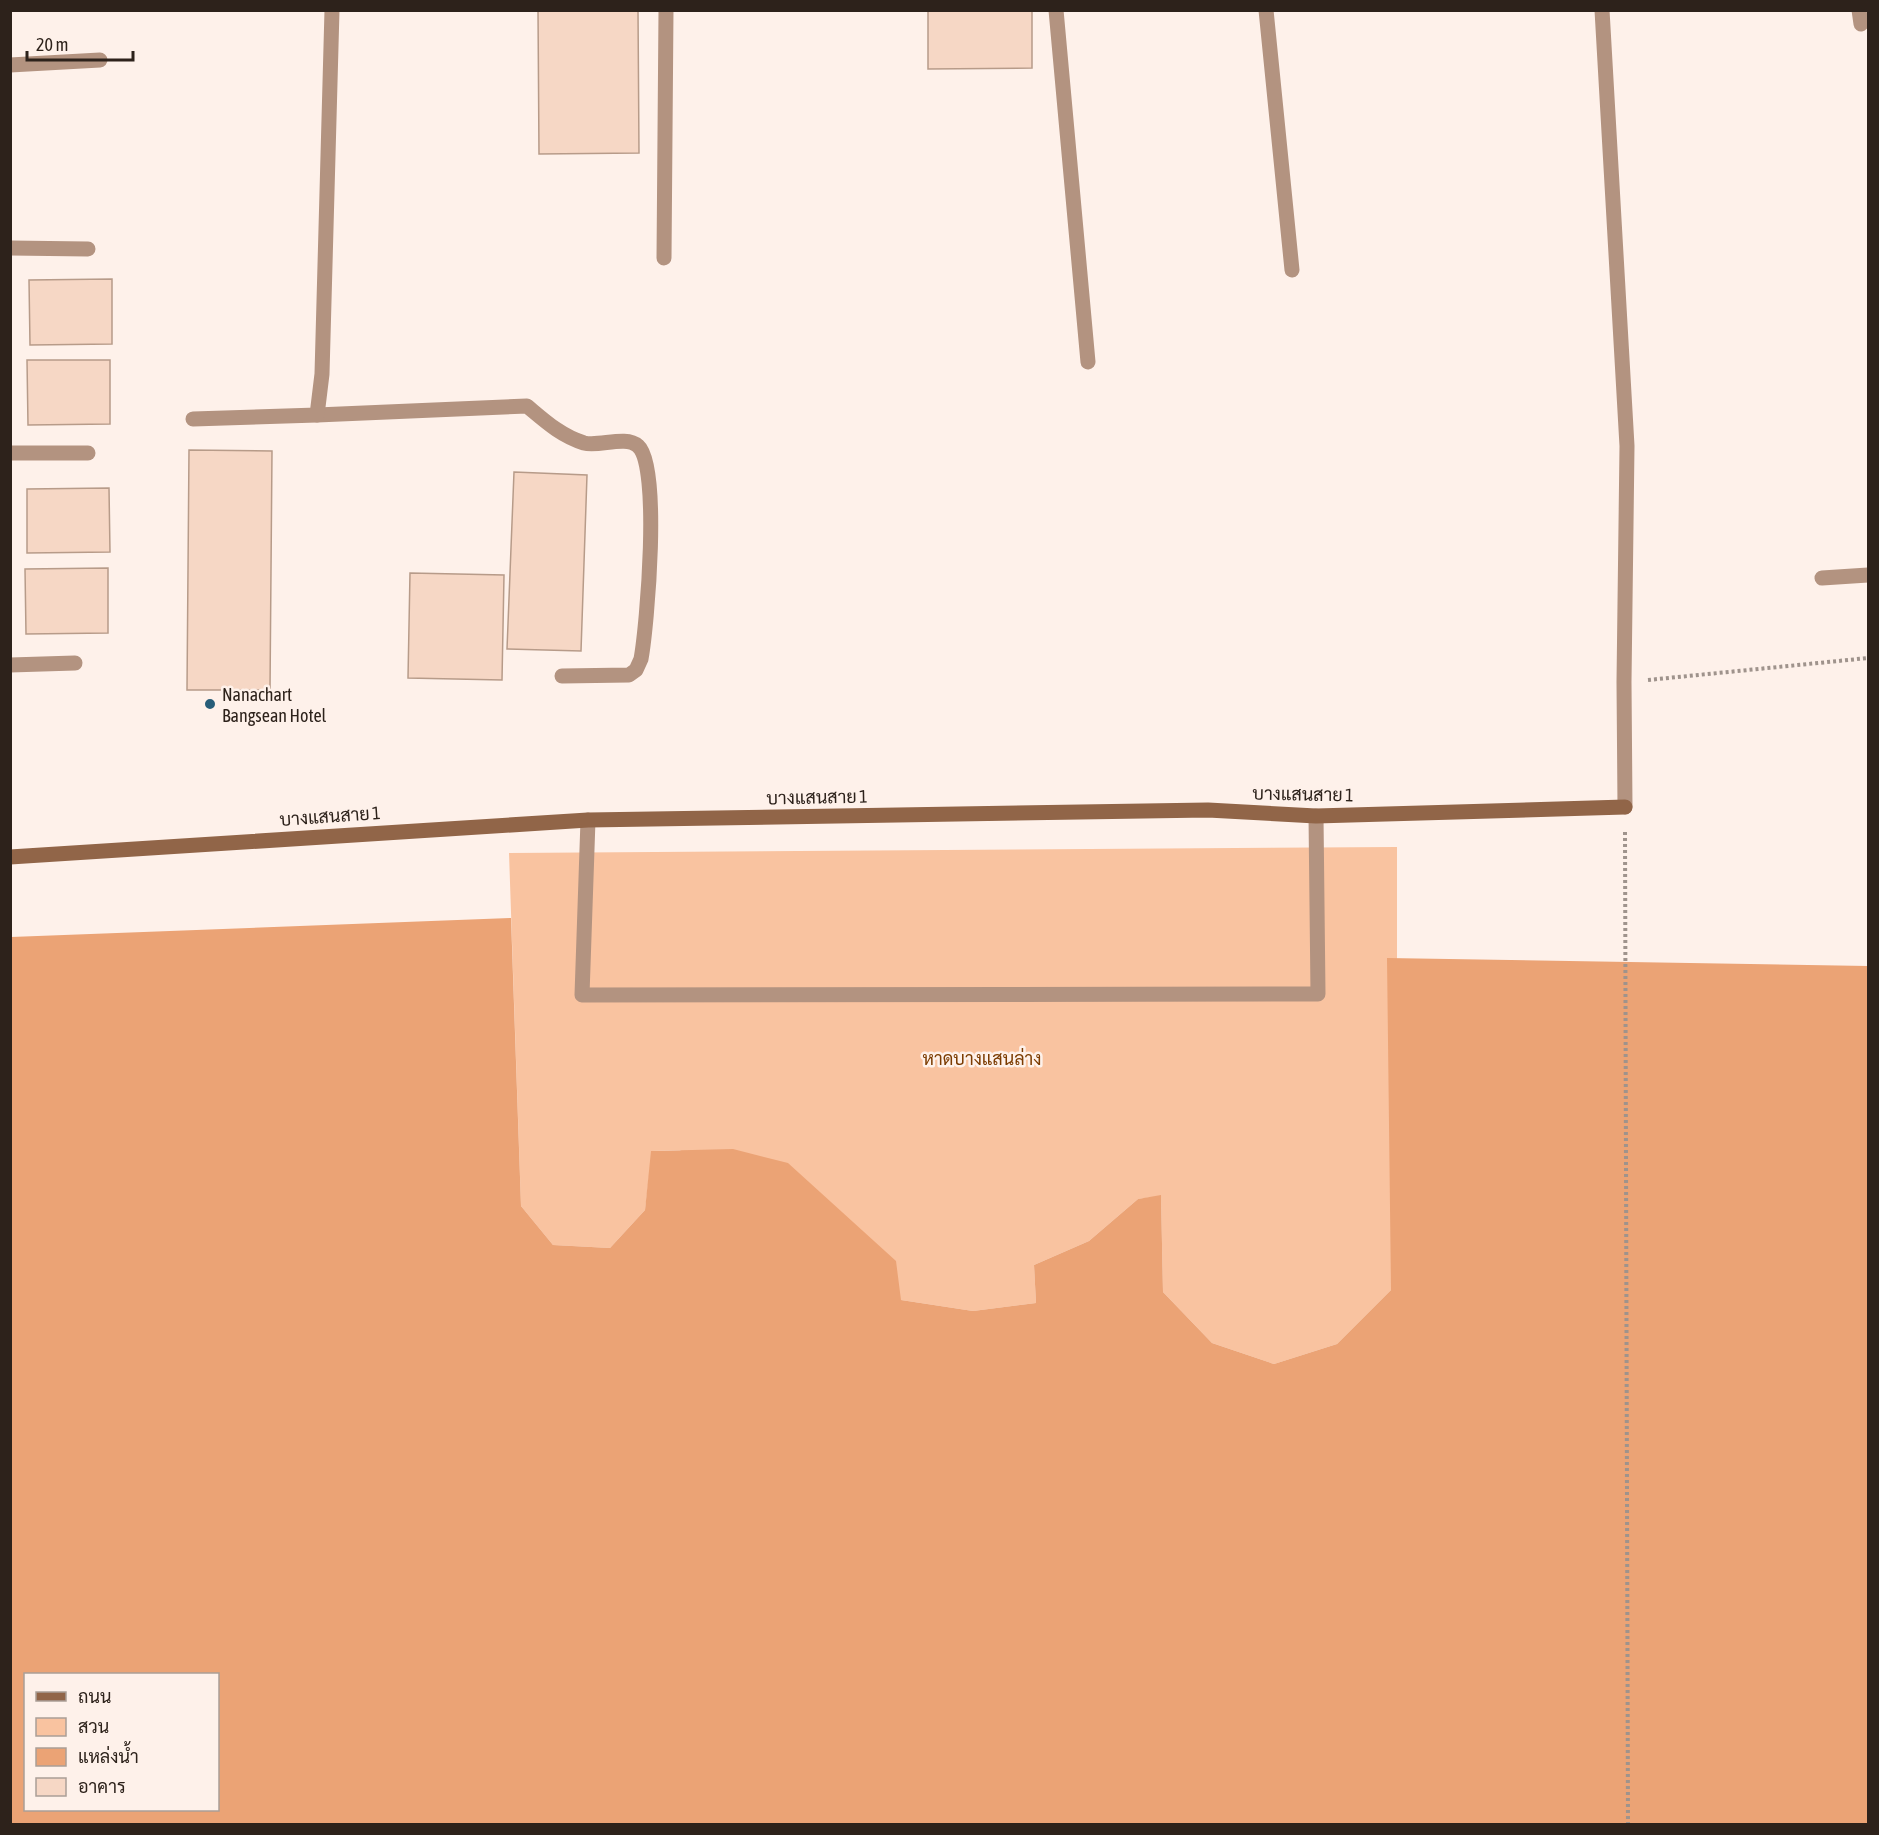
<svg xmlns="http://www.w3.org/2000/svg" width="1879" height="1835" viewBox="0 0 1879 1835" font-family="'Asap Condensed',Sarabun,sans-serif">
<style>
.green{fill:#f9c3a0}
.water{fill:#eba375;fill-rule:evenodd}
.building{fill:#f6d7c5;stroke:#b79b89;stroke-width:1.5}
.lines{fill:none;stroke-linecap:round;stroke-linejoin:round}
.path{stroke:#9f938c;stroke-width:4;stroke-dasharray:3 3;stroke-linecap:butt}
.lane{stroke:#b39380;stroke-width:15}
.street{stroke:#b39380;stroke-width:15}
.secondary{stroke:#916548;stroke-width:15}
.poi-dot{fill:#275d78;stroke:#fef1ea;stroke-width:2}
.labels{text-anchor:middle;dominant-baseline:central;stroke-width:5;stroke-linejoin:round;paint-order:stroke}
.poi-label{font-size:18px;fill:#2d221b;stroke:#fef1ea;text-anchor:start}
.street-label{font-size:18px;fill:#2d221b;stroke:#fef1ea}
.park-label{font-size:18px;fill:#7c3c02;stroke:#fef1ea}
</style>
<rect width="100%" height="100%" fill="#fef1ea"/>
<path class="green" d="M 1397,847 L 1397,1116 L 1391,1290 L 1337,1344 L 1274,1364 L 1212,1343 L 1163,1292 L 1161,1196 L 1138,1199 L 1089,1241 L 1034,1265 L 1036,1303 L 973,1311 L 901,1300 L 680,1150 L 652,1151 L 645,1210 L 610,1248 L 553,1245 L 521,1206 L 509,853 Z"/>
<path class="water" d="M 511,918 L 521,1206 L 553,1245 L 610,1248 L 645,1210 L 651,1151 L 733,1149 L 788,1163 L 896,1261 L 901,1300 L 973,1311 L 1036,1303 L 1034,1265 L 1089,1241 L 1138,1199 L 1161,1195 L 1163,1292 L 1212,1343 L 1274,1364 L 1337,1344 L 1391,1290 L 1387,958 L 1868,966 L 1868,1824 L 11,1824 L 11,937 ZM 26,1674 L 218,1674 L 218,1810 L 26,1810 Z"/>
<g class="building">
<path d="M 538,10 L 638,10 L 639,153 L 539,154 Z"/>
<path d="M 928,10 L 1032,10 L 1032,68 L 928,69 Z"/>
<path d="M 112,279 L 112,344 L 30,345 L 29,280 Z"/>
<path d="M 27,360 L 110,360 L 110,424 L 28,425 Z"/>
<path d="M 189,450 L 272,451 L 270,690 L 187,690 Z"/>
<path d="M 514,472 L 587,475 L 581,651 L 507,649 Z"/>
<path d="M 109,488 L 110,552 L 27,553 L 27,489 Z"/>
<path d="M 108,568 L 108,633 L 26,634 L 25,569 Z"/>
<path d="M 410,573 L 504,575 L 502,680 L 408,678 Z"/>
</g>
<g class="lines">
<g class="path">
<path d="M 1648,680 L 1868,658"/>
<path d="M 1625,832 L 1628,1824"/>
</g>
<path class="lane" d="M 588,820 L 582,995 L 1318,994 L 1316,816"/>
<g class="street">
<path d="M 1056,10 L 1088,362"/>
<path d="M 1266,10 L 1292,270"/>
<path d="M 1602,10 L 1627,446 L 1624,682 L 1625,807"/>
<path d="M 1859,10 L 1861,24"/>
<path d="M 10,65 L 100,60"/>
<path d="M 10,248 L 88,249"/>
<path d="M 664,258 L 666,10"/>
<path d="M 317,415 L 527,406 C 545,421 561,436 584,443 C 599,447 626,435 638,446 C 661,466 647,626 641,659 L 636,670 L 629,675 L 562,676"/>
<path d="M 193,419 L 317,415 L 322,374 L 332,10"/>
<path d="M 10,453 L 88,453"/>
<path d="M 1822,578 L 1868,575"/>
<path d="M 10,665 L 75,663"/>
</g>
<path class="secondary" d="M 10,857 L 588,820 L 1208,810 L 1316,816 L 1625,807"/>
</g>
<circle class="poi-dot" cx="210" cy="704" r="6"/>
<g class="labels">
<g class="poi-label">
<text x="222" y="694">Nanachart<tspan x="222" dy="21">Bangsean Hotel</tspan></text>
</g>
<g class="street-label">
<text transform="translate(1303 794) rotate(1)">บางแสนสาย 1</text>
<text transform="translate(817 797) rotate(-1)">บางแสนสาย 1</text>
<text transform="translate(330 816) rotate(-4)">บางแสนสาย 1</text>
</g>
<g class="park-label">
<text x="982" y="1058">หาดบางแสนล่าง</text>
</g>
</g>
<rect width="1879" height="1835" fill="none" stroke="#2d221b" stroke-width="24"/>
<rect x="24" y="1673" width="195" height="138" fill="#fef1ea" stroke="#aa9e97" stroke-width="1.5"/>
<rect x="36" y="1692" width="30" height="9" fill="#916548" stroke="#aa9e97" stroke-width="1.5"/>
<text x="78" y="1703" font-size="18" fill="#2d221b">ถนน</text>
<rect x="36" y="1718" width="30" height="18" fill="#f9c3a0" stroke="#aa9e97" stroke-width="1.5"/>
<text x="78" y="1733" font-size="18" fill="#2d221b">สวน</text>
<rect x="36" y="1748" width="30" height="18" fill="#eba375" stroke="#aa9e97" stroke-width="1.5"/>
<text x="78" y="1763" font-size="18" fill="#2d221b">แหล่งน้ำ</text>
<rect x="36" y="1778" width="30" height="18" fill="#f6d7c5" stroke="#aa9e97" stroke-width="1.5"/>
<text x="78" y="1793" font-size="18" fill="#2d221b">อาคาร</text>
<path d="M27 51v9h106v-9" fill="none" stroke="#2d221b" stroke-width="3"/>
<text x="36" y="51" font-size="18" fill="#2d221b" stroke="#fef1ea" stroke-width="4.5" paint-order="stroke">20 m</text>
</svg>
